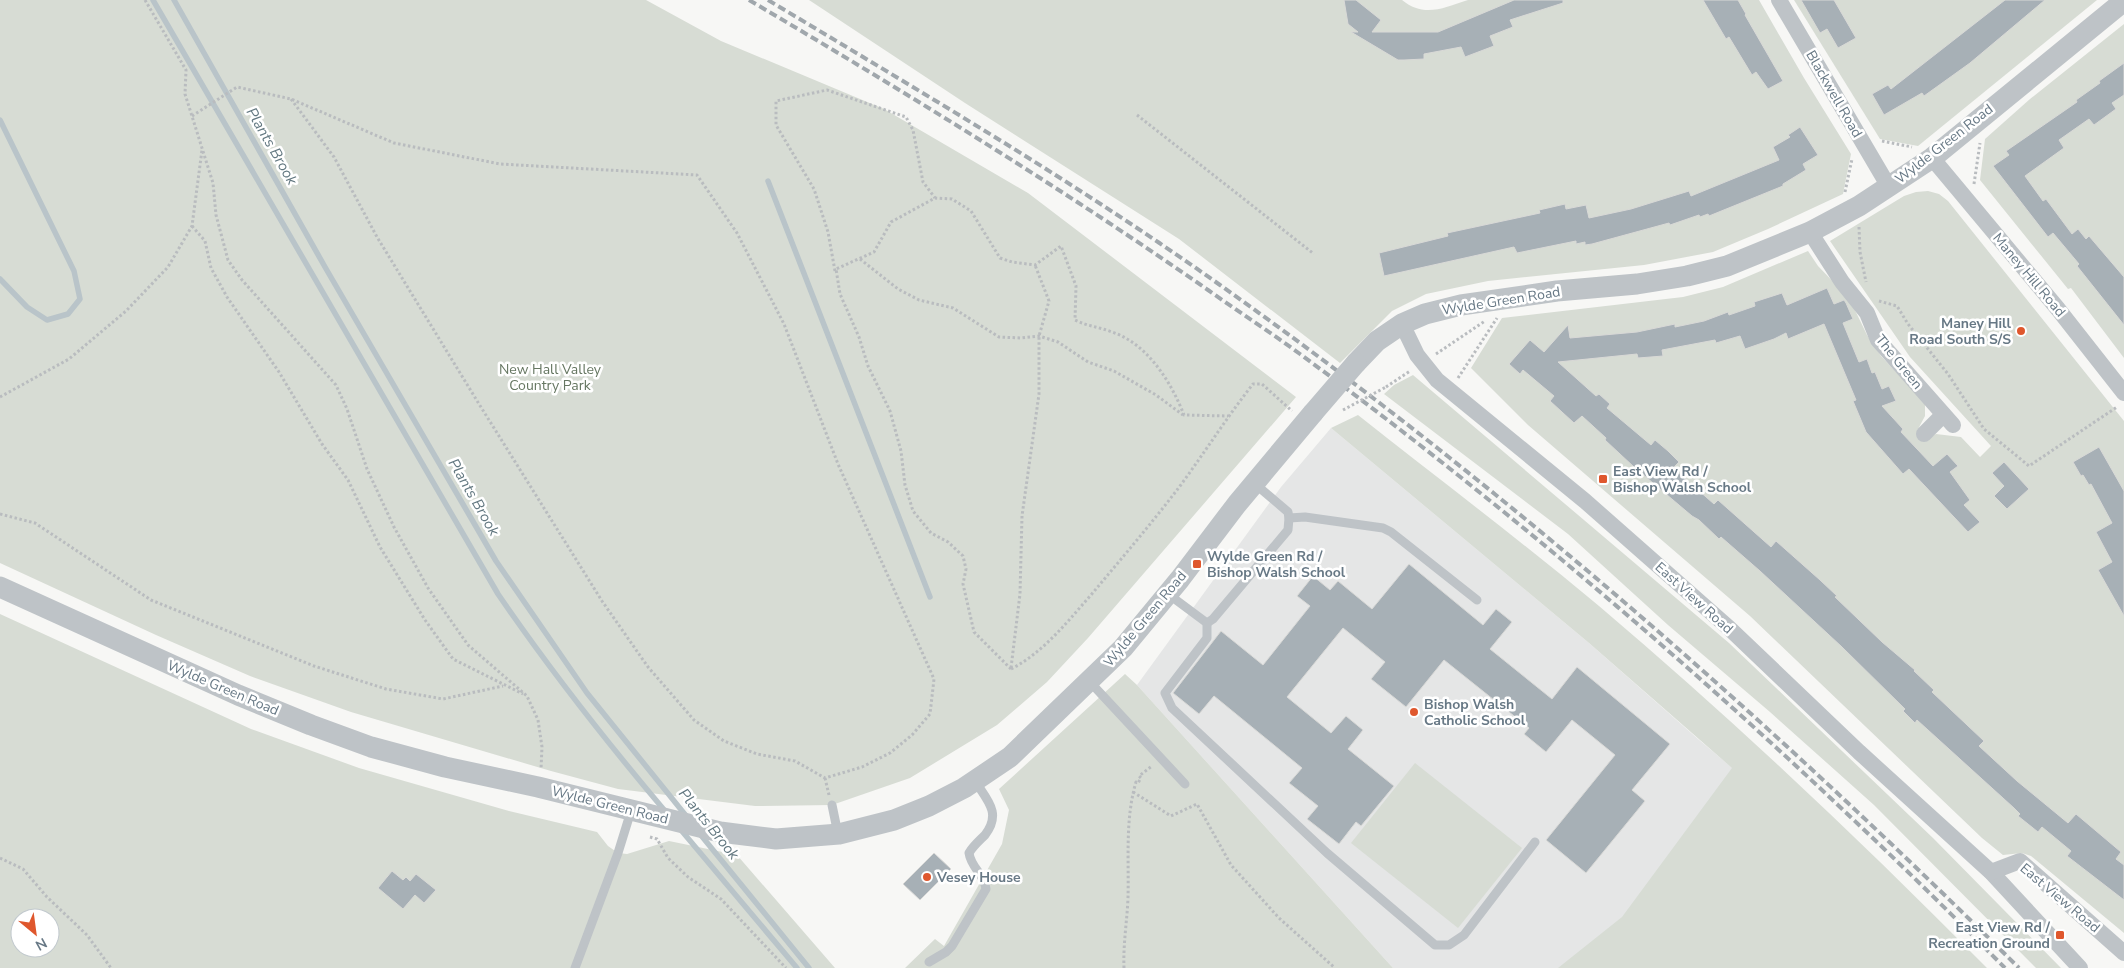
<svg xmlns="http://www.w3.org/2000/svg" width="2124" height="968" viewBox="0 0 2124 968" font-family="'Nunito Sans',sans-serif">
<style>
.built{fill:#e5e6e6}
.green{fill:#d7dcd4;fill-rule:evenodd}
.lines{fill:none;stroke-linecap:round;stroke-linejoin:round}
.stream{stroke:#b9c4c9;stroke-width:5.5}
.building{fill:#a7b0b6;stroke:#d9d9d7}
.path{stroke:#b9bcbf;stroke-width:3;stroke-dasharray:2.5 2.5;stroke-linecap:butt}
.service{stroke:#bec3c7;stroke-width:9}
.minor{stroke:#bec3c7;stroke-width:16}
.tertiary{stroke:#bec3c7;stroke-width:21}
.rail{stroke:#a0a7ac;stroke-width:4;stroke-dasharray:8 4;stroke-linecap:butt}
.path-bridge{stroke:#b9bcbf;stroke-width:3;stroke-dasharray:2.5 2.5;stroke-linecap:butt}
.tertiary-bridge{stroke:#bec3c7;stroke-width:21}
.poi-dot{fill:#df572d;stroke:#fff;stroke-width:2}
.labels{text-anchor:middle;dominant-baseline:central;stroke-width:5;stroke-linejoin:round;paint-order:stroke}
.street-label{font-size:14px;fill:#677885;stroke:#fff}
.poi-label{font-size:14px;font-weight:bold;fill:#677885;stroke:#fff;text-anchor:start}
.park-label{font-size:14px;fill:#667762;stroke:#fff}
.water-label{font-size:15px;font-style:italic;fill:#637881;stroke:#fff}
</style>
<rect width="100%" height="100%" fill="#f7f7f5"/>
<path class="built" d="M 1331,428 L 1589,643 L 1698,739 L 1933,937 L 1960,968 L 1393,968 L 1137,685 L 1281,487 Z"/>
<g class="green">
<path d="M 0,0 L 646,0 L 721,41 L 884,109 L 1028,193 L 1296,397 L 1088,638 L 1047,682 L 997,725 L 910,778 L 832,805 L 755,806 L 618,789 L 551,771 L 351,712 L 250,676 L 156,635 L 0,563 Z"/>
<path d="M 809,0 L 1402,0 C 1424,18 1443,8 1468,0 L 1759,0 L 1804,78 L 1851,154 L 1843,194 L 1768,229 L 1713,252 L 1644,265 L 1488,281 L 1426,294 L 1392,311 L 1340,363 L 1179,239 L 965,103 Z"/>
<path d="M 1794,0 L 2097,0 L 1918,146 L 1880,139 Z"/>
<path d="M 2124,24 L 2124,358 L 2071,288 L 2068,289 L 1980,180 L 1985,139 L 2030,99 Z"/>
<path d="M 1928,191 L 1939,194 L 1948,201 L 2124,421 L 2124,933 L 2031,856 L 2022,853 L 2003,855 L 1982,838 L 1750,616 L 1528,425 L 1471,368 L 1502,318 L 1683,297 L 1723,287 L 1808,251 L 1818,266 L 1844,293 L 1853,306 L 1867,335 L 1881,356 L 1925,403 L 1925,416 L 1917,431 L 1926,440 L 1936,434 L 1961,437 L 1980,457 L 1991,446 L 1910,357 L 1830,241 L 1904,196 L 1916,192 Z"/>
<path d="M 1413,375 L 1729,643 L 1933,838 L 2061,968 L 2036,968 L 1874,805 L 1770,712 L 1668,625 L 1568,534 L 1384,394 L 1394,385 Z"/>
<path d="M 1358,415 C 1439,479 1521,541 1599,606 C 1734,720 1863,843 1987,968 L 1558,968 L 1622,917 L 1732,768 L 1589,643 L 1331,428 Z"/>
<path d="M 0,614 L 251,729 L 359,768 L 509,811 L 597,832 L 608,846 L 618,853 L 627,854 L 669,841 L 737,855 L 835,968 L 0,968 ZM 20,918 L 50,918 L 50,948 L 20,948 Z"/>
<path d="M 1125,674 L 1137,685 L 1393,968 L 905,968 L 935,939 L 944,946 L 1002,844 L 1009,810 L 999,789 Z"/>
<path d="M 1415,763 L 1522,848 L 1458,928 L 1351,843 Z"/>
</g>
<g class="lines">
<g class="stream">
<path d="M 153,0 L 498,594 C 550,670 606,741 665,811"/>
<path d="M 174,0 L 325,267 L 496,561 L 587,693 L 687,817"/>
<path d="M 0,120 L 74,271 L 80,299 L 68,314 L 47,320 L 27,307 L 0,279"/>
<path d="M 768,181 L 930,597"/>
<path d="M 681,830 L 797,968"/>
<path d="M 700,834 L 809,968"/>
</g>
</g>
<g class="building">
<path d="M 1344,0 L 1356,0 L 1381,20 L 1372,32 L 1438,32 L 1514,0 L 1563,0 L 1563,3 L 1510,20 L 1513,27 L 1490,36 L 1494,46 L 1465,57 L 1461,47 L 1424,54 L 1424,59 L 1404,60 L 1398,60 L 1351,32 L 1358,32 L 1348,24 Z"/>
<path d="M 1703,0 L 1738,0 L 1746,14 L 1745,15 L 1783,81 L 1768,89 L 1756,72 L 1752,75 L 1729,37 L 1726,39 Z"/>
<path d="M 1801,0 L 1834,0 L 1856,38 L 1838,48 L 1827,29 L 1820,33 Z"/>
<path d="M 2005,0 L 2045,0 L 1970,63 L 1924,96 L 1922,93 L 1884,115 L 1872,94 L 1888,85 L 1891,89 Z"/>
<path d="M 2124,63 L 2124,95 L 2112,103 L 2116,109 L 2094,125 L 2089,119 L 2059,140 L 2064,148 L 2025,176 L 2043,201 L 2046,199 L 2072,234 L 2078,229 L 2086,239 L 2089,236 L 2124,277 L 2124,325 L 2077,266 L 2079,264 L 2053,233 L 2048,237 L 1993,166 L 2009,155 L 2006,151 L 2077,102 L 2076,100 L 2100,83 L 2099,81 Z"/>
<path d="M 1800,127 L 1818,155 L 1803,164 L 1806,170 L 1783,184 L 1783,186 L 1709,216 L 1708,214 L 1700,217 L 1699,215 L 1670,225 L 1669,223 L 1592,244 L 1585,245 L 1585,242 L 1576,244 L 1576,241 L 1517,253 L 1514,247 L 1384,276 L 1379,253 L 1448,236 L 1447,233 L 1540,213 L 1539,210 L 1565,204 L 1566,209 L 1586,205 L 1589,218 L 1631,209 L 1689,191 L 1691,196 L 1779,160 L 1773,147 L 1790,137 L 1788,135 Z"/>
<path d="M 1827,288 L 1834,304 L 1844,300 L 1846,303 L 1853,319 L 1843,323 L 1859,362 L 1867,359 L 1872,373 L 1875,372 L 1882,389 L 1889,386 L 1896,401 L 1882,406 L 1903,429 L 1901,432 L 1933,466 L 1947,454 L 1958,466 L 1950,472 L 1970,500 L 1964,505 L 1980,522 L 1968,532 L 1909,469 L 1903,474 L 1866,432 L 1853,401 L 1856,400 L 1824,324 L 1788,339 L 1786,333 L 1774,339 L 1745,349 L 1740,336 L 1716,343 L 1715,340 L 1662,350 L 1663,356 L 1638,358 L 1637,354 L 1558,362 L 1596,396 L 1599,394 L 1610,404 L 1607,408 L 1651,445 L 1655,440 L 1668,451 L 1679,462 L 1673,468 L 1714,504 L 1718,500 L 1771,547 L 1776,541 L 1820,580 L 1837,596 L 1835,597 L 1882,642 L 1915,670 L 1914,671 L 1934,690 L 1932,692 L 1984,741 L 1979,746 L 2017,781 L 2068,823 L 2076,814 L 2121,852 L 2116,859 L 2124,865 L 2124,900 L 2067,856 L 2071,851 L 2042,827 L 2038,832 L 2018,816 L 2020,814 L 2014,808 L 1917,720 L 1915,723 L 1903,711 L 1905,709 L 1842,647 L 1760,571 L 1721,537 L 1719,539 L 1699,520 L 1692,516 L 1634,467 L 1605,440 L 1606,438 L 1582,416 L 1574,423 L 1550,401 L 1554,396 L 1523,370 L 1520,374 L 1509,364 L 1530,340 L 1544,352 L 1568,325 L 1570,338 L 1637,332 L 1675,324 L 1675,327 L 1704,321 L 1728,312 L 1729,315 L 1755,306 L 1754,302 L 1782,293 L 1787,305 Z"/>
<path d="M 2099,447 L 2124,491 L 2124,616 L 2098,570 L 2112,562 L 2096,532 L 2112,523 L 2091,484 L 2089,485 L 2083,475 L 2081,476 L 2073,462 Z"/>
<path d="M 2004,462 L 2029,489 L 2007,509 L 1994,496 L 2004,486 L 1992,473 Z"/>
<path d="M 1409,564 L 1483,625 L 1496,609 L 1512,622 L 1490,649 L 1552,699 L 1577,667 L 1670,744 L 1632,790 L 1645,801 L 1586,873 L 1546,840 L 1615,755 L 1572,720 L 1546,752 L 1524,734 L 1529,728 L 1444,660 L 1406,707 L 1371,679 L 1385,662 L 1343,628 L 1287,697 L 1331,733 L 1346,716 L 1363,730 L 1348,749 L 1394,786 L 1361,826 L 1356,822 L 1339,844 L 1307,819 L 1318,806 L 1289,783 L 1302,768 L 1214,696 L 1199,714 L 1173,693 L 1221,631 L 1263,665 L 1310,606 L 1297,596 L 1313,576 L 1330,590 L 1338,581 L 1372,609 Z"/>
<path d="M 934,853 L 951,869 L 920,900 L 903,884 Z"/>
<path d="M 392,871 L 403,880 L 406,877 L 410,881 L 416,874 L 436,890 L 424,903 L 415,895 L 403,909 L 378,888 Z"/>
</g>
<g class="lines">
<g class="path">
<path d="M 145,0 L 186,70 L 185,94 L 213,183 L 216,215 L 228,260 L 242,280 L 336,385 L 347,409 L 367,469 L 394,527 L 428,588 L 468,645 L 527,696 L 538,720 L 542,747 L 541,769"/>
<path d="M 1137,115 L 1314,254"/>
<path d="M 192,116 L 237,87 L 291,99 L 394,143 L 500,164 L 697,175 L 737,233 L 784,324 L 838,464 L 934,679 L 930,714 L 912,735 L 890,753 L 862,767 L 825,778 L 795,761 L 757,754 L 724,741 L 694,720 L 648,667 L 602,601 L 479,404 L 377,237 L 334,157 L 291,99"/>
<path d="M 1882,141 L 1912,147"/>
<path d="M 1974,184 L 1980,143"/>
<path d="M 1845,192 L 1852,159"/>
<path d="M 192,226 L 205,241 L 211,268 L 227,297 L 279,372 L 322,444 L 348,480 L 380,547 L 425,620 L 453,659 L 523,694"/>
<path d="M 1859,227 L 1860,252 L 1866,282"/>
<path d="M 860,259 L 898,289 L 919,300 L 953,308 L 999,337 L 1021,338 L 1039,336 L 1058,342 L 1088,362 L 1114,371 L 1156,395 L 1183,415"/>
<path d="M 835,271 L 828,232 L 814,189 L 776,125 L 776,101 L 827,90 L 906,117 L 913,130 L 923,182 L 935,198"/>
<path d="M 1879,301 L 1897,306 L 1908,324 L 1948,374 L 1984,429 L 2029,466 L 2117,407"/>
<path d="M 1436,354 L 1485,321"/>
<path d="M 1458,378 L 1497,318"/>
<path d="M 1386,387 L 1410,371"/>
<path d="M 0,397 L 69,359 L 126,311 L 168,267 L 192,226 L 202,150"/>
<path d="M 0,514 L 35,523 L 151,600 L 314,666 L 386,689 L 443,699 L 503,686"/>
<path d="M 1011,668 L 1020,594 L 1022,516 L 1039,394 L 1039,336 L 1049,301 L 1035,265"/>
<path d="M 1011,669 L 974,632 L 963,584 L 966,569 L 963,556 L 948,542 L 931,533 L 913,511 L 905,485 L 901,451 L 890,411 L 868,366 L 859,337 L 840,294 L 836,269 L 874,252 L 891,222 L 935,198 L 952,199 L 971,211 L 1000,258 L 1012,262 L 1035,265 L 1061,246 L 1076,286 L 1075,320 C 1087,326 1099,327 1112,332 C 1148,344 1171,382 1184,415 L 1228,416"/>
<path d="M 1011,669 C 1044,652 1067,622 1091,595 C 1121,559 1152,523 1180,486 C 1205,452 1227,417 1253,384 L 1262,384 L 1292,411"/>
<path d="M 825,778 L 829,795"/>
<path d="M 1133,792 L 1171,816 L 1197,804 L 1231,865 L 1279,918 L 1335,968"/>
<path d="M 650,837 L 657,839 L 668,858 L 688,877 L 721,899 L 786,968"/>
<path d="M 0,858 L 23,869 L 47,897 L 87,935 L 111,968"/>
<path d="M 1124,968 C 1123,944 1127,922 1128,898 C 1129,859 1125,819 1136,782 L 1138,783 L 1141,778 L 1139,776 L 1152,766"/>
</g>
<g class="service">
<path d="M 1289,518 L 1305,517 L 1383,528 L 1391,532 L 1477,600"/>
<path d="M 1168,594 L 1207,623 L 1213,619 L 1288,530 L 1289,518 L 1288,512 L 1254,483"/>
<path d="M 1207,623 L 1207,638 L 1165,693 L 1172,708 L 1327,853 L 1435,945 L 1449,945 L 1464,935 L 1535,842"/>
<path d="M 1090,682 L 1185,784"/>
<path d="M 832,805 L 838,834"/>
<path d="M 929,962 L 946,952 L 952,946 L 986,889 C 985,875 971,868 969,853 C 973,846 979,841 985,835 C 1002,813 987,800 975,781"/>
<path d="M 575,968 L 618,853 L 631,811"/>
</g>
<g class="minor">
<path d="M 1779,0 L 1889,187"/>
<path d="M 1932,158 L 2058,309 L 2124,393"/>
<path d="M 1810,232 L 1842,282 L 1867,313 L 1878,340 L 1953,425"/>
<path d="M 1402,324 L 1417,355 L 1437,380 L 1585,501 L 1729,628 L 1859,752 L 1991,872 L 2080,968"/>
<path d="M 1924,434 L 1943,415"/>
<path d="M 1991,872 L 2020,861 L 2124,953"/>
</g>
<g class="tertiary">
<path d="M 1356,363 L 1377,341 L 1402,324 L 1425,314 L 1461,305 L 1557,291 L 1637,284 L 1687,276 L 1727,266 L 1810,232 L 1859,206 L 1932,158 L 2124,1"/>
<path d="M 0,587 L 238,695 L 311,725 L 371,747 L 445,767 L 538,787 L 720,832 L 776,839 L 839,834 L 894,820 L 929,806 L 964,788 L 1010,757 L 1123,648 L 1180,579 L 1237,504 L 1313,413"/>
</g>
<g class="rail">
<path d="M 749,0 C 905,92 1060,187 1208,290 C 1239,312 1270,332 1300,354 C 1551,539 1786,747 2005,968"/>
<path d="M 768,0 C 921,92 1075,182 1220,285 C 1506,488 1770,721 2019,968"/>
</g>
<path class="path-bridge" d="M 1343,410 L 1386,387"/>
<path class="tertiary-bridge" d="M 1313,413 L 1356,363"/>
</g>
<g class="poi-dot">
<circle cx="2021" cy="331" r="5"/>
<rect x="1598" y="474" width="10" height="10" rx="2.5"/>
<rect x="1192" y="559" width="10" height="10" rx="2.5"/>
<circle cx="1414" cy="712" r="5"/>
<circle cx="927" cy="877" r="5"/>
<rect x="2055" y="930" width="10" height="10" rx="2.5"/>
</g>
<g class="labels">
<g class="street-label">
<text transform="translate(1834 94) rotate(60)">Blackwell Road</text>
<text transform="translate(1944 144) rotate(-38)">Wylde Green Road</text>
<text transform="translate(2029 275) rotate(50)">Maney Hill Road</text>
<text transform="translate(1501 301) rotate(-9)">Wylde Green Road</text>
<text transform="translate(1899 362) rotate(51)">The Green</text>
<text transform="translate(1694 598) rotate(42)">East View Road</text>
<text transform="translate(1145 619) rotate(-50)">Wylde Green Road</text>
<text transform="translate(223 688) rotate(23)">Wylde Green Road</text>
<text transform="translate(610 805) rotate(14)">Wylde Green Road</text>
<text transform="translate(2060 898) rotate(40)">East View Road</text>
</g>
<g class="poi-label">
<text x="2011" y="323" text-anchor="end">Maney Hill<tspan x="2011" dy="16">Road South S/S</tspan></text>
<text x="1613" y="471">East View Rd /<tspan x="1613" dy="16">Bishop Walsh School</tspan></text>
<text x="1207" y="556">Wylde Green Rd /<tspan x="1207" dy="16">Bishop Walsh School</tspan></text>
<text x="1424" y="704">Bishop Walsh<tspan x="1424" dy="16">Catholic School</tspan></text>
<text x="937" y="877">Vesey House</text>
<text x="2050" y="927" text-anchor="end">East View Rd /<tspan x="2050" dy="16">Recreation Ground</tspan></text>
</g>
<g class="park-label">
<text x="550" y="369">New Hall Valley<tspan x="550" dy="16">Country Park</tspan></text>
</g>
<g class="water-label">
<text transform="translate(272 146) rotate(60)">Plants Brook</text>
<text transform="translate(474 497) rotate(60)">Plants Brook</text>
<text transform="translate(709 824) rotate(51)">Plants Brook</text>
</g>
</g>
<g transform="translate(35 933) rotate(151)"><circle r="24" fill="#ffffff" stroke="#c2c9ce"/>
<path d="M0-4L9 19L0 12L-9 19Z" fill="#df572d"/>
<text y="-8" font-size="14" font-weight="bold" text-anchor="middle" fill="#677885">N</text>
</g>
</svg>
